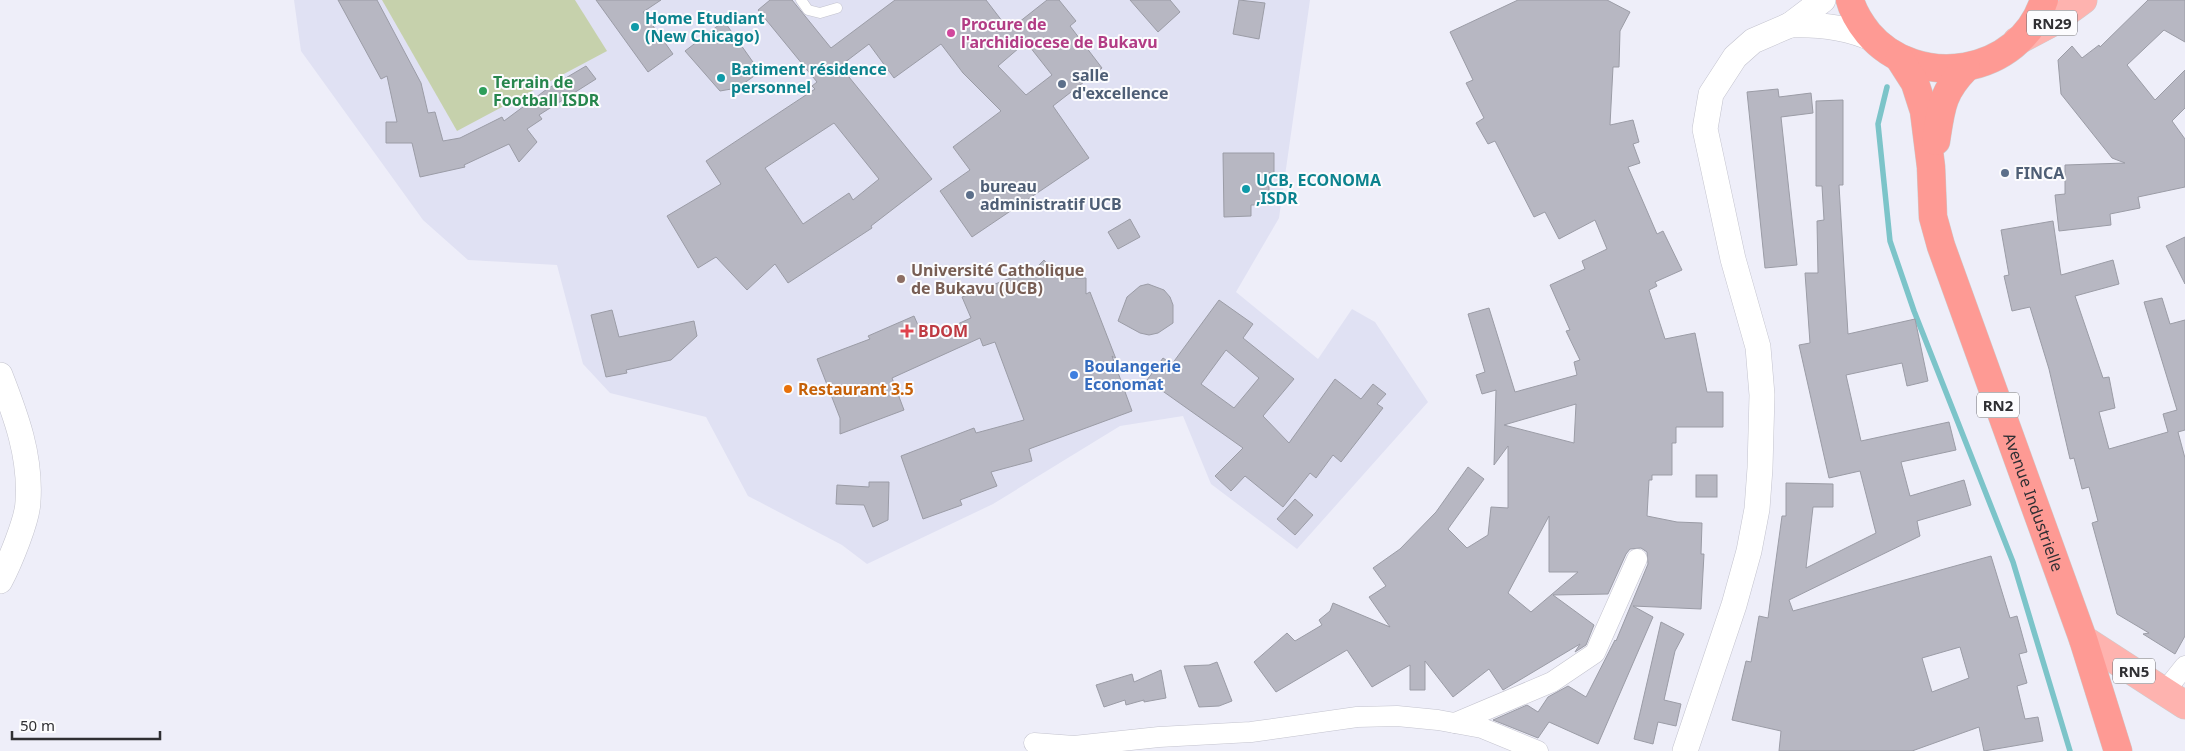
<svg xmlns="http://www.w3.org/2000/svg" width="2185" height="751" viewBox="0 0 2185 751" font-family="'Noto Sans',sans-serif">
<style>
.built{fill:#e0e1f3}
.green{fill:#c6d1ac}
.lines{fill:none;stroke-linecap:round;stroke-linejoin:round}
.stream{stroke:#7cc4c9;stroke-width:5.5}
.building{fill:#b7b7c2;stroke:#9b9ca6;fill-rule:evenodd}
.service-casing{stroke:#c3c3ce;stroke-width:11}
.minor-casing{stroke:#c3c3ce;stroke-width:21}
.tertiary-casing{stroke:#c3c3ce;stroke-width:26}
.primary-casing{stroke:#cdcdce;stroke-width:29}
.trunk-casing{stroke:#cdcdce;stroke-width:29}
.service{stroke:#fff;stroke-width:10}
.minor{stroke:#fff;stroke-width:20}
.tertiary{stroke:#fff;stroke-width:25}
.primary{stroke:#feb3af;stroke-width:28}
.trunk{stroke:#fe9a94;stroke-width:28}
.culture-dot{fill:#0f9aa8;stroke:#fcfcfe;stroke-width:2}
.hotel-dot{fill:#d1479c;stroke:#fcfcfe;stroke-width:2}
.service-dot{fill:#5c6f8a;stroke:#fcfcfe;stroke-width:2}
.leisure-dot{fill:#2e9e5b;stroke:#fcfcfe;stroke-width:2}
.education-dot{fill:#8d6e63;stroke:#fcfcfe;stroke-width:2}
.health-dot{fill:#e0444e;stroke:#fcfcfe;stroke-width:2}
.shop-dot{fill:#3f7fe0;stroke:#fcfcfe;stroke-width:2}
.food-dot{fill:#e8710a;stroke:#fcfcfe;stroke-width:2}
.labels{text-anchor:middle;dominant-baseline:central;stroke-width:4;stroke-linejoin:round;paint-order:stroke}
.shield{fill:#fcfcfe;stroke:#6c6c70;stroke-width:1}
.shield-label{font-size:15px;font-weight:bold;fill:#2f2f33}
.culture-label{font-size:16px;font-weight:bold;fill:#0d838f;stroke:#fcfcfe;text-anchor:start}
.hotel-label{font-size:16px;font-weight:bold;fill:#b23c85;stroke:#fcfcfe;text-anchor:start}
.service-label{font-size:16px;font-weight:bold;fill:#4e5e75;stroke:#fcfcfe;text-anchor:start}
.leisure-label{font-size:16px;font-weight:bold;fill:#27864d;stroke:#fcfcfe;text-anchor:start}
.education-label{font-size:16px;font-weight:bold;fill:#785e54;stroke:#fcfcfe;text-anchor:start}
.health-label{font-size:16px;font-weight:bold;fill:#be3a42;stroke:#fcfcfe;text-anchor:start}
.shop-label{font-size:16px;font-weight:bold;fill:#366cbe;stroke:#fcfcfe;text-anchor:start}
.food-label{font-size:16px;font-weight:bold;fill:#c56008;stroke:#fcfcfe;text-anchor:start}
.street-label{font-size:16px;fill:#2f2f33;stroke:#fcfcfe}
</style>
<rect width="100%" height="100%" fill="#eeeef9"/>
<path class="built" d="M 294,0 L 1310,0 L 1279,218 L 1236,292 L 1318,359 L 1352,309 L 1375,322 L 1428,402 L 1297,549 L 1211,484 L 1183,416 L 1120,426 L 993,504 L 867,564 L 842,545 L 748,496 L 706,417 L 610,393 L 583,364 L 557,265 L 468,260 L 423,220 L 301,51 Z"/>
<path class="green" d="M 382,0 L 575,0 L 607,51 L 457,131 Z"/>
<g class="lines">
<path class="stream" d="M 1887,87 L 1878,124 L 1890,241 L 1914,311 L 2013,562 L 2070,751"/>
</g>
<g class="building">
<path d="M 338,0 L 377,0 L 421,83 L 428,113 L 435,112 L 443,141 L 460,138 L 502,117 L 504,121 L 547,89 L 586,66 L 596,79 L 539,115 L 542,119 L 527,129 L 537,142 L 519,162 L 509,144 L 464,165 L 465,167 L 420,177 L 412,143 L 386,143 L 386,122 L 397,122 L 387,76 L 381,79 Z"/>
<path d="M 596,0 L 661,0 L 643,12 L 673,54 L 648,72 Z"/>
<path d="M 770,0 L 792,0 L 831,48 L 895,0 L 986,0 L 1009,30 L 1047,0 L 1059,0 L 1076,21 L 1070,26 L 1102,68 L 1053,106 L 1089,158 L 972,237 L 940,191 L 970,170 L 953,147 L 1001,111 L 963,73 L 941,44 L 894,78 L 869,44 L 840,66 L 932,179 L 871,226 L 872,228 L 788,283 L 775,264 L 747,290 L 716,257 L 698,268 L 667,216 L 721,184 L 706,161 L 815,89 L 812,86 L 817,82 L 758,10 ZM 1026,42 L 1052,75 L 1026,95 L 998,66 ZM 834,123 L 879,179 L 853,200 L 849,193 L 803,224 L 765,168 Z"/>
<path d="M 1130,0 L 1170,0 L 1180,12 L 1158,32 Z"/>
<path d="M 1239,0 L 1265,3 L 1259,39 L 1233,34 Z"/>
<path d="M 1518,0 L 1607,0 L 1630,12 L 1620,31 L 1619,67 L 1613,67 L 1610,125 L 1633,120 L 1639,142 L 1633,144 L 1640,163 L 1628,167 L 1657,234 L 1663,231 L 1682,270 L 1655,282 L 1657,286 L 1649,290 L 1665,339 L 1695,333 L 1707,392 L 1723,392 L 1723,427 L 1676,427 L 1676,443 L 1672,443 L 1672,475 L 1652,475 L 1652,480 L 1649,480 L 1647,516 L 1677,522 L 1702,523 L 1701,554 L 1704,554 L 1701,609 L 1633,606 L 1653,617 L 1598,744 L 1549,722 L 1538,738 L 1493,720 L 1527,705 L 1538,712 L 1548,697 L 1568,686 L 1586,697 L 1615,640 L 1616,641 L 1648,564 L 1647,552 L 1641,548 L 1630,549 L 1626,554 L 1608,594 L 1553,595 L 1594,625 L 1586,645 L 1575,652 L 1580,644 L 1503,690 L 1489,669 L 1453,697 L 1425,661 L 1425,690 L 1410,690 L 1410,665 L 1372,687 L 1347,650 L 1276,692 L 1254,662 L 1287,633 L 1295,641 L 1322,625 L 1319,620 L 1330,611 L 1333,603 L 1390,627 L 1369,597 L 1386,586 L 1373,568 L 1400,549 L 1436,512 L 1468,467 L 1484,479 L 1448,529 L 1467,548 L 1488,535 L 1491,507 L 1508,508 L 1508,446 L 1494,465 L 1496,390 L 1482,394 L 1476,375 L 1485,372 L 1468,314 L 1489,308 L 1515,392 L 1577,375 L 1574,362 L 1580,360 L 1566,331 L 1570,330 L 1550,285 L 1585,269 L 1582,261 L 1607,249 L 1595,220 L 1559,239 L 1545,212 L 1534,217 L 1495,141 L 1488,144 L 1476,123 L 1484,118 L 1466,83 L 1473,80 L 1450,32 ZM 1576,404 L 1574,443 L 1504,425 ZM 1549,516 L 1549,572 L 1578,572 L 1531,612 L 1508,593 Z"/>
<path d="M 2148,0 L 2185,0 L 2185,42 L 2164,30 L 2127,65 L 2155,100 L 2185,70 L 2185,108 L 2172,121 L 2185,139 L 2185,187 L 2138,197 L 2140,208 L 2110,214 L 2111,225 L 2059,231 L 2055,195 L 2065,194 L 2065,165 L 2125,163 L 2112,158 L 2061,94 L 2058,60 L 2072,46 L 2082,58 L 2099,45 L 2100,47 Z"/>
<path d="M 724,21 L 760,72 L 737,88 L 720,91 L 685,51 Z"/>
<path d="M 1778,89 L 1779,97 L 1811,93 L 1813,113 L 1781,117 L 1797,265 L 1765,268 L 1747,92 Z"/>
<path d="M 1843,100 L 1843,185 L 1839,185 L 1848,334 L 1915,319 L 1928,381 L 1907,386 L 1902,363 L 1846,375 L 1861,441 L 1949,422 L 1956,450 L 1901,462 L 1910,496 L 1964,480 L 1971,505 L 1917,521 L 1920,536 L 1789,600 L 1793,611 L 1991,556 L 2010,618 L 2017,616 L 2027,652 L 2019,654 L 2027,683 L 2017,686 L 2025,719 L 2038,717 L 2043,741 L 1984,751 L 1979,727 L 1912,751 L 1779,751 L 1781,731 L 1732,720 L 1746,661 L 1751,662 L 1759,616 L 1768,618 L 1782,516 L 1786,516 L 1786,483 L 1833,484 L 1833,507 L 1813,507 L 1806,568 L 1876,533 L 1860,471 L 1829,478 L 1799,345 L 1810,343 L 1805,273 L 1818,273 L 1817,221 L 1824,220 L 1822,186 L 1816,186 L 1816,101 ZM 1960,647 L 1969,678 L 1932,692 L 1922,658 Z"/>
<path d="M 1223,153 L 1274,153 L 1274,173 L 1269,173 L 1269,205 L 1251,205 L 1251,216 L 1224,217 Z"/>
<path d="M 1130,219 L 1140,237 L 1118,249 L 1108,232 Z"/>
<path d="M 2053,221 L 2061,275 L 2113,260 L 2119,284 L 2075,296 L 2103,378 L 2109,377 L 2115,408 L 2099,412 L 2109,449 L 2168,432 L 2163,414 L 2177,410 L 2144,302 L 2162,298 L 2170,324 L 2185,320 L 2185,430 L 2178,432 L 2185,458 L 2185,636 L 2175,654 L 2143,634 L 2149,633 L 2117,614 L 2092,523 L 2098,521 L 2089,487 L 2082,489 L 2074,458 L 2070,459 L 2049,369 L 2030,307 L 2012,311 L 2004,276 L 2009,275 L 2001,230 Z"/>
<path d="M 2185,237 L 2185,284 L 2166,246 Z"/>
<path d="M 1044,260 L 1048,265 L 1072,268 L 1071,278 L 1086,278 L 1086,294 L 1090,292 L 1116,359 L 1112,356 L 1132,411 L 1029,449 L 1032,461 L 991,472 L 997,486 L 960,500 L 962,505 L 923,519 L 901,456 L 974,428 L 976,433 L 1024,420 L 995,342 L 983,346 L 980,338 L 892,378 L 904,410 L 840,434 L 840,418 L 817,359 L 870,339 L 868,336 L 914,316 L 924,339 L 971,318 L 962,297 L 1036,268 Z"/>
<path d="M 1148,284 L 1164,290 L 1170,297 L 1173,305 L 1173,323 L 1158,333 L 1149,335 L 1140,333 L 1118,321 L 1127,297 L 1140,286 Z"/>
<path d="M 1219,300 L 1253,324 L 1243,338 L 1294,379 L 1263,416 L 1289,443 L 1335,379 L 1361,399 L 1373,384 L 1386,394 L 1377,404 L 1383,408 L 1341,462 L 1333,455 L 1316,478 L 1310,473 L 1283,507 L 1245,476 L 1231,491 L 1215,476 L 1243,448 L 1147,380 L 1163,358 L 1172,364 ZM 1226,350 L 1259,378 L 1234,408 L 1201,384 Z"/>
<path d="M 612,310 L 619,337 L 694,321 L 697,336 L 671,360 L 626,370 L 627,373 L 606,377 L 591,315 Z"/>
<rect x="1696" y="475" width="21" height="22"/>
<path d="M 869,482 L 889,482 L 888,520 L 873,527 L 864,505 L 836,504 L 837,485 L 869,487 Z"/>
<path d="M 1295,499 L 1313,515 L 1295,535 L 1277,519 Z"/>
<path d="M 1661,622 L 1684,634 L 1675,651 L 1664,700 L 1681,704 L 1676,726 L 1658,722 L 1653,744 L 1634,739 Z"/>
<path d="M 1217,662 L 1232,701 L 1219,706 L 1199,707 L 1184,666 L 1209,665 Z"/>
<path d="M 1161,670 L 1166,698 L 1144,702 L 1144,700 L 1126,705 L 1125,700 L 1104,707 L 1096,685 L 1132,674 L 1134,682 Z"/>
</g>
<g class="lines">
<g class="service-casing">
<path id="service" d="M 801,0 L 808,10 L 820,13 L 837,8"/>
</g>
<g class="minor-casing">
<g id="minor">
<path d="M 2165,691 L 2185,666"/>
<path d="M 1455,723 L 1552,682 L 1595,653 L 1637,559"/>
<path d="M 1034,743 L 1074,746 L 1159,737 L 1251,732 L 1357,717 L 1397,716 L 1438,720 L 1482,728 L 1538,751"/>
</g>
</g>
<g class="tertiary-casing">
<g id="tertiary">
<path d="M 1790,25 C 1820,24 1846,27 1873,39"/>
<path d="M 0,375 C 16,416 31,456 28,501 C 28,519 9,564 0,581"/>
<path d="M 1685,751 L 1734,605 L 1749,551 L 1757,509 L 1760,468 L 1762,395 L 1758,347 L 1733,259 L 1705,129 L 1711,94 L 1735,57 L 1753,41 L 1790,25 L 1823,0"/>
</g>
</g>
<g class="primary-casing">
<g id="primary">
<path d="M 2017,41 L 2053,22 L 2083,0"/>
<path d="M 2083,639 L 2185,705"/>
</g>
</g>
<g class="trunk-casing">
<g id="trunk">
<path d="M 1850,0 C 1853,12 1861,24 1868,33 C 1917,91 2020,76 2044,0"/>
<path id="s1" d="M 1899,58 L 1915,83 L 1924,111 L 1931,167 L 1933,217 L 1941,246 L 2083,639 L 2118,751"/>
<path d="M 1936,141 C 1941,108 1942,92 1966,68"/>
</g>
</g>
<use href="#service" class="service"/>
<use href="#minor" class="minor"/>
<use href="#tertiary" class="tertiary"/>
<use href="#primary" class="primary"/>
<use href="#trunk" class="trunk"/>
</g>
<g class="culture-dot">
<circle cx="635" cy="27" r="5"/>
<circle cx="721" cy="78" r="5"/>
<circle cx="1246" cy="189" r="5"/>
</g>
<circle class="hotel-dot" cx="951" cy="33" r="5"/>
<g class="service-dot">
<circle cx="1062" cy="84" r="5"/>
<circle cx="2005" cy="173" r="5"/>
<circle cx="970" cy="195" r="5"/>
</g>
<circle class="leisure-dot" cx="483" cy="91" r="5"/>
<circle class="education-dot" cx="901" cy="279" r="5"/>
<path class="health-dot" d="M904.5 323.5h5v5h5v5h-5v5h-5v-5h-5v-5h5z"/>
<circle class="shop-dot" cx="1074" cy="375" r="5"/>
<circle class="food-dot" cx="788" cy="389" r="5"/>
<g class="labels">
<g class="shield">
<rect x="2027" y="10.5" width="50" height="25" rx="4"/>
<rect x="1977" y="392.5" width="42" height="25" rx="4"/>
<rect x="2113" y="658.5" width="42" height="25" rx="4"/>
</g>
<g class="shield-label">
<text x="2052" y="23">RN29</text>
<text x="1998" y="405">RN2</text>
<text x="2134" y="671">RN5</text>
</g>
<g class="culture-label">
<text x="645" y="18">Home Etudiant<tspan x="645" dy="18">(New Chicago)</tspan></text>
<text x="731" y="69">Batiment résidence<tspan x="731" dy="18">personnel</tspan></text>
<text x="1256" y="180">UCB, ECONOMA<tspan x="1256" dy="18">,ISDR</tspan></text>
</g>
<g class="hotel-label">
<text x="961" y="24">Procure de<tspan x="961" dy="18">l'archidiocese de Bukavu</tspan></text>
</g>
<g class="service-label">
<text x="1072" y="75">salle<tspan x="1072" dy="18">d'excellence</tspan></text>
<text x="2015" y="173">FINCA</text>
<text x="980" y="186">bureau<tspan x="980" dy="18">administratif UCB</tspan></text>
</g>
<g class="leisure-label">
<text x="493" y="82">Terrain de<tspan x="493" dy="18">Football ISDR</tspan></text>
</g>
<g class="education-label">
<text x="911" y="270">Université Catholique<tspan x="911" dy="18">de Bukavu (UCB)</tspan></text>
</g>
<g class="health-label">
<text x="918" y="331">BDOM</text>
</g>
<g class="shop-label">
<text x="1084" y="366">Boulangerie<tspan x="1084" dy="18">Economat</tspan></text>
</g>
<g class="food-label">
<text x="798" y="389">Restaurant 3.5</text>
</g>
<g class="street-label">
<text stroke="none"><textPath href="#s1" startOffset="468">Avenue Industrielle</textPath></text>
</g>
</g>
<path d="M12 731v8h148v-8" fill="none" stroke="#2f2f33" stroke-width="2.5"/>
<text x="20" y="731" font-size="15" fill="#2f2f33" stroke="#fcfcfe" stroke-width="4" paint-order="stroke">50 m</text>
</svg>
